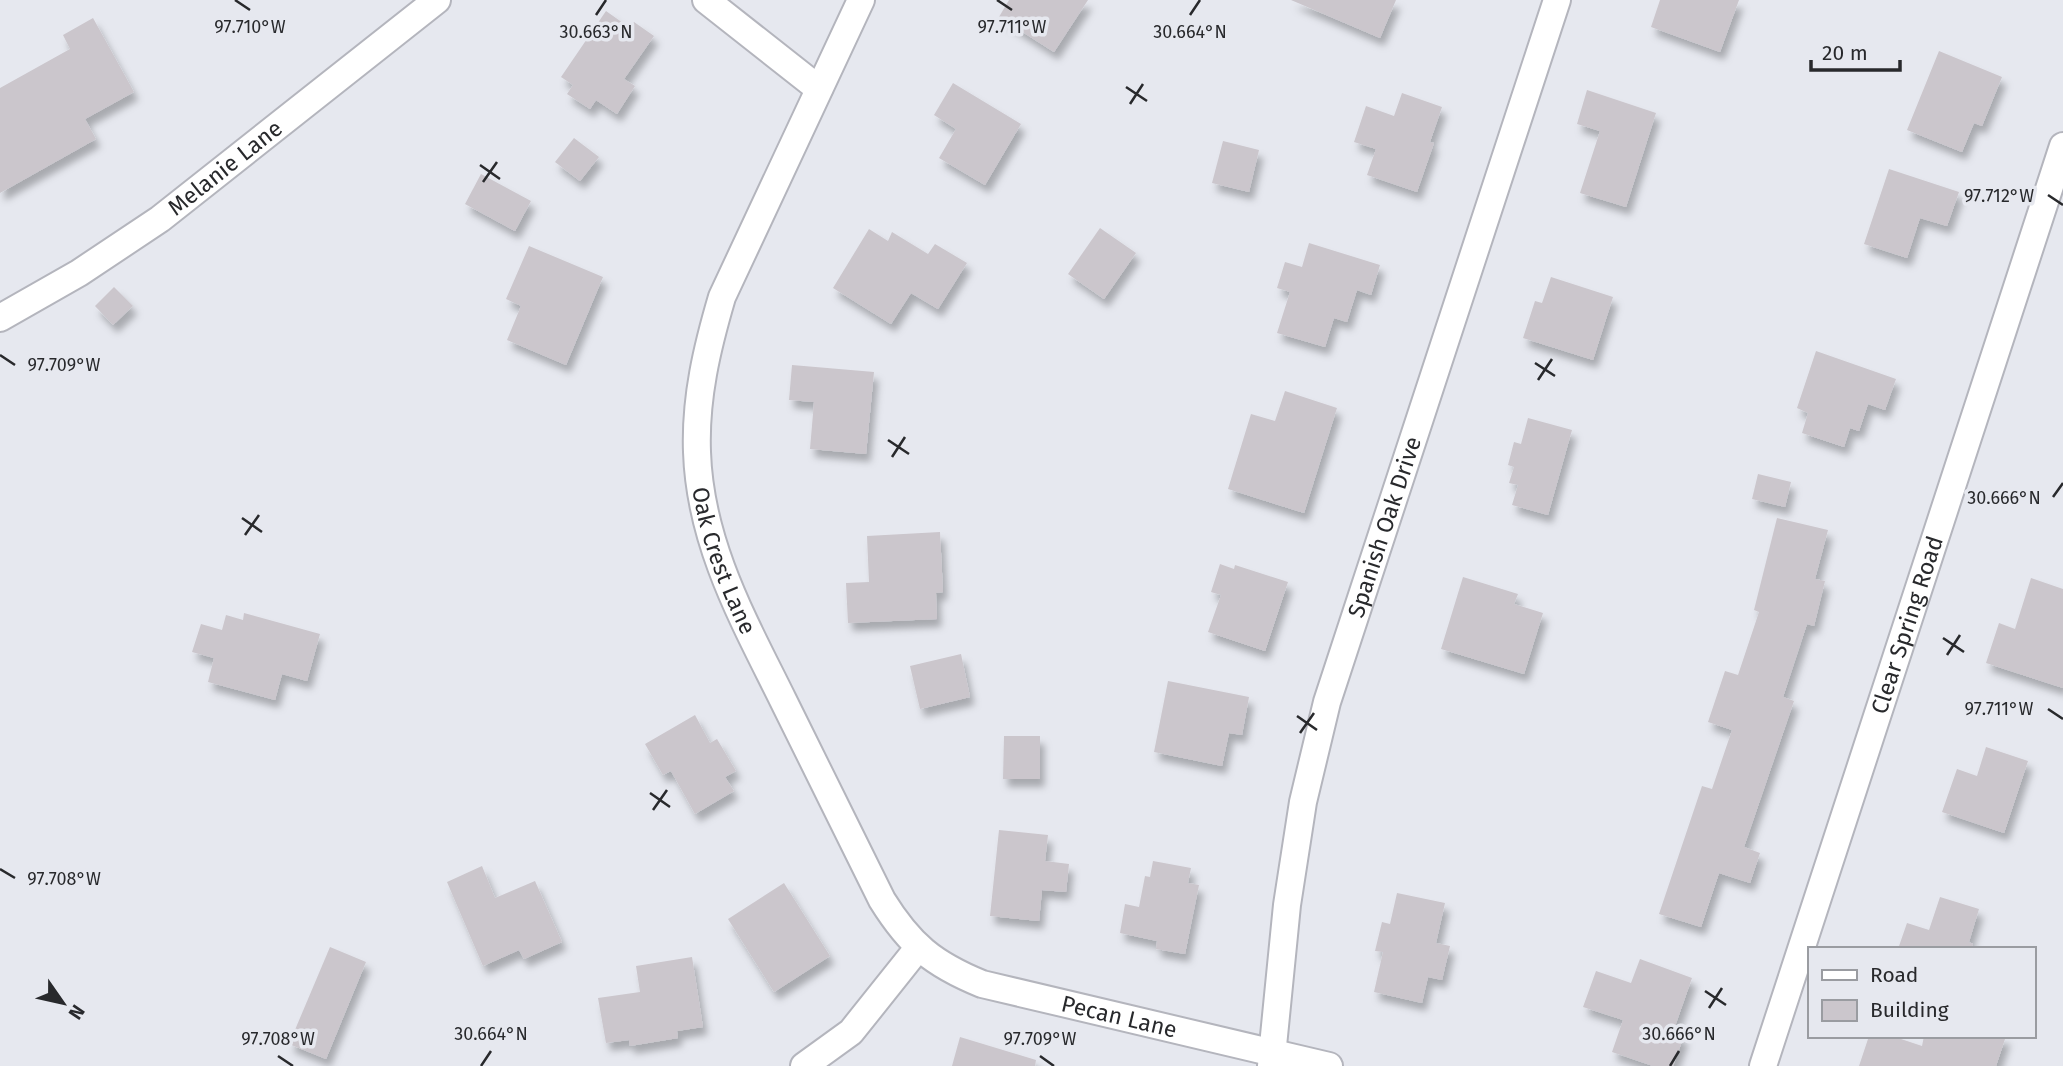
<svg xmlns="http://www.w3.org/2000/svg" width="2063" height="1066" viewBox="0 0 2063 1066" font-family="'Fira Sans',sans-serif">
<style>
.building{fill:#cbc6cc;filter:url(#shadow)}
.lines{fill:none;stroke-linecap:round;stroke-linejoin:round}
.street-casing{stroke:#b4b5bd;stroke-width:30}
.street{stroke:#fff;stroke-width:26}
.ticks{fill:none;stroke:#28292c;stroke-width:2.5}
.labels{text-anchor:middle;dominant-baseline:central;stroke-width:7;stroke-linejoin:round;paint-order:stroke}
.street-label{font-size:23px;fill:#28292c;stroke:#e6e8ef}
.ticks-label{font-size:18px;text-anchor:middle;fill:#28292c;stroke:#e6e8ef;stroke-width:7;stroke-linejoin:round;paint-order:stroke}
</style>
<defs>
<filter id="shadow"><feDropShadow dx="4.5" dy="8" stdDeviation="3.5" flood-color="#0004"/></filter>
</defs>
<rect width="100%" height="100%" fill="#e6e8ef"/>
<g class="building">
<path d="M 1009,0 L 1088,0 L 1054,52 L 999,17 Z"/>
<path d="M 1291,0 L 1396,0 L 1380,38 Z"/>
<path d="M 1660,0 L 1739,0 L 1720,52 L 1651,27 Z"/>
<path d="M 606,11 L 630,28 L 634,22 L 654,36 L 624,79 L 635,86 L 617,114 L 596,100 L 590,109 L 567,94 L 573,85 L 561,77 Z"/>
<path d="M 93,18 L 134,92 L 85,119 L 96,139 L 0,193 L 0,88 L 70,49 L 63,35 Z"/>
<path d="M 1939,51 L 2002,77 L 1982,126 L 1974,123 L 1962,152 L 1907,130 Z"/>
<path d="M 953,83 L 1021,124 L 985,185 L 939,158 L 956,129 L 934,115 Z"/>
<path d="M 1587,90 L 1656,113 L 1626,207 L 1580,193 L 1600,131 L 1577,124 Z"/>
<path d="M 1402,93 L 1442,107 L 1430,142 L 1434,143 L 1417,192 L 1367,175 L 1376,149 L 1354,142 L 1366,106 L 1394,116 Z"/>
<path d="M 574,138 L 599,157 L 580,181 L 555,162 Z"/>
<path d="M 1223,141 L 1259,150 L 1249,192 L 1212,183 Z"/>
<path d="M 1889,169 L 1959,192 L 1947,226 L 1920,218 L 1907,258 L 1864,244 Z"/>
<path d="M 481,174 L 531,201 L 515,231 L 465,204 Z"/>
<path d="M 1100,228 L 1136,253 L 1104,299 L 1068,274 Z"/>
<path d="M 869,229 L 888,241 L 892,232 L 928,254 L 935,244 L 967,263 L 938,309 L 911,293 L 891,324 L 833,288 Z"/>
<path d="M 1309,243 L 1380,265 L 1371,295 L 1357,290 L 1347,322 L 1334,318 L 1325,347 L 1277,333 L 1290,292 L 1277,288 L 1285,262 L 1302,267 Z"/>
<path d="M 529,246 L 603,277 L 566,365 L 507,340 L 521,306 L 506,299 Z"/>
<path d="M 1551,277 L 1613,297 L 1593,360 L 1523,338 L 1535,301 L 1542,303 Z"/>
<path d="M 114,287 L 133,306 L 113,325 L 95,306 Z"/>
<path d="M 1816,351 L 1896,379 L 1885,410 L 1868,404 L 1859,431 L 1850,428 L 1844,447 L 1802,433 L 1808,413 L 1797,408 Z"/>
<path d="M 792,365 L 874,372 L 866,454 L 810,449 L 814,402 L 789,400 Z"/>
<path d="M 1285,391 L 1337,408 L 1304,513 L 1228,489 L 1251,414 L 1275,421 Z"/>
<path d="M 1528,418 L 1572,430 L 1548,515 L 1512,505 L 1518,485 L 1509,483 L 1514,467 L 1508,465 L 1514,442 L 1521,444 Z"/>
<path d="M 1758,474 L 1791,482 L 1785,507 L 1752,499 Z"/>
<path d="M 1777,518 L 1828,530 L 1815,579 L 1825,581 L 1814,626 L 1807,624 L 1783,697 L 1794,701 L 1744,847 L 1760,853 L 1750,883 L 1719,873 L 1701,927 L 1659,914 L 1702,786 L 1712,789 L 1732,730 L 1708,722 L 1725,671 L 1738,675 L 1759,612 L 1754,610 Z"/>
<path d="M 940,532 L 943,592 L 936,593 L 937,619 L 848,623 L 846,583 L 869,582 L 867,536 Z"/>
<path d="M 1220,564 L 1234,569 L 1235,565 L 1288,582 L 1265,651 L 1208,632 L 1221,595 L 1211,592 Z"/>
<path d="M 1463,577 L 1518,594 L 1514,604 L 1543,613 L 1524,674 L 1441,649 Z"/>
<path d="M 2031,578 L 2063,589 L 2063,688 L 1986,663 L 1999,623 L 2015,629 Z"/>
<path d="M 244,613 L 320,634 L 307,681 L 282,674 L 275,700 L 208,682 L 214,658 L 192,652 L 201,624 L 222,630 L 226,615 L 243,620 Z"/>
<path d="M 961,654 L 970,697 L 920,709 L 910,666 Z"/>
<path d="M 1168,681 L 1249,697 L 1242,735 L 1229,733 L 1222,766 L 1154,752 Z"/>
<path d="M 695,715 L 710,743 L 717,739 L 736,771 L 725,777 L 734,791 L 695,814 L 671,771 L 663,775 L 645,744 Z"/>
<path d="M 1004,736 L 1040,736 L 1040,779 L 1003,779 Z"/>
<path d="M 1986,747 L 2028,761 L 2004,833 L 1942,812 L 1957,769 L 1977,776 Z"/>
<path d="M 999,830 L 1048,835 L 1045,861 L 1069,864 L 1066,892 L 1042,890 L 1039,921 L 990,916 Z"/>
<path d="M 1153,861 L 1191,868 L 1188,883 L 1199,885 L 1185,954 L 1156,949 L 1157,941 L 1120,933 L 1125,904 L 1139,907 L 1145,876 L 1150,877 Z"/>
<path d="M 482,866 L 495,898 L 535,881 L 562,942 L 524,959 L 519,950 L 483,966 L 447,882 Z"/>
<path d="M 784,883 L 830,956 L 774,992 L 728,919 Z"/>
<path d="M 1397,893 L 1445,903 L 1436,943 L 1450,946 L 1442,980 L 1428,977 L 1422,1003 L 1374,992 L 1383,952 L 1375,951 L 1382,922 L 1390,924 Z"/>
<path d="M 1940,897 L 1979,909 L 1969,942 L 1973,944 L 1972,949 L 1898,949 L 1907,923 L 1929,930 Z"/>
<path d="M 330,947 L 366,962 L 326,1059 L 289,1044 Z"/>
<path d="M 692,957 L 703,1027 L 677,1031 L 678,1038 L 630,1046 L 629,1040 L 606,1043 L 598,998 L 640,992 L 636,966 Z"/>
<path d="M 1640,959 L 1692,978 L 1673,1032 L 1684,1036 L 1673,1066 L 1653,1066 L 1612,1052 L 1623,1020 L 1583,1007 L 1596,971 L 1631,983 Z"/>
<path d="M 1869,1036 L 1892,1036 L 1922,1046 L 1924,1036 L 2006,1036 L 1996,1066 L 1859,1066 Z"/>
<path d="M 960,1037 L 1036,1060 L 1035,1066 L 952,1066 Z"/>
</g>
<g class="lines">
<g class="street-casing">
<g id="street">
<path d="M 706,0 L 819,89"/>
<path id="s1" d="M 861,0 L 722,297 C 707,348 695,398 697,452 C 700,544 744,621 783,700 C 816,767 849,833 882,900 C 910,945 933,964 982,984 L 1329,1066"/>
<path id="s2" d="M 0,318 L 79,273 L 160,219 L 437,0"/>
<path d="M 804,1066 L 851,1032 L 918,948"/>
<path id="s3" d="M 1271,1066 L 1287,905 L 1303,802 L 1327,702 L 1557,0"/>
<path id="s4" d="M 1763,1066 L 2063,146"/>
</g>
</g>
<use href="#street" class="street"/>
</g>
<path class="ticks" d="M 235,0 L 250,10M 997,0 L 1012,10M 596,15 L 606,0M 1190,15 L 1200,0M 1126,87 L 1147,101M 1130,104 L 1143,84M 480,165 L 500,179M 483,182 L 497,162M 2048,195 L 2063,205M 0,355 L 15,365M 1535,363 L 1555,376M 1538,380 L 1552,359M 888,440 L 909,454M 892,457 L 905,437M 2053,497 L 2063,483M 242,518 L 262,532M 245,535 L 259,515M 1943,638 L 1964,652M 1947,655 L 1960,635M 2048,709 L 2063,719M 1297,716 L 1317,730M 1300,733 L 1314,713M 650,793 L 670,807M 653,810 L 667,790M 0,869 L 15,878M 1705,991 L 1726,1005M 1709,1008 L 1722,988M 278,1056 L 293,1066M 1040,1056 L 1054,1066M 481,1066 L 491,1051M 1670,1066 L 1679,1051"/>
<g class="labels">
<g class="street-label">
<text stroke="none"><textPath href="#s2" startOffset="271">Melanie Lane</textPath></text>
<text stroke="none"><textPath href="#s3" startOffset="553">Spanish Oak Drive</textPath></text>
<text stroke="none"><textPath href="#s1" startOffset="598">Oak Crest Lane</textPath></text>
<text stroke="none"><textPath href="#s4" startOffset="464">Clear Spring Road</textPath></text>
<text stroke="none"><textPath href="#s1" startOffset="1248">Pecan Lane</textPath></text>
</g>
</g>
<g class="ticks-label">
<text x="250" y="33">97.710°W</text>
<text x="1012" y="33">97.711°W</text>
<text x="596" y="38">30.663°N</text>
<text x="1190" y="38">30.664°N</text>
<text x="1999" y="202">97.712°W</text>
<text x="64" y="371">97.709°W</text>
<text x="2004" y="504">30.666°N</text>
<text x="1999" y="715">97.711°W</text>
<text x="64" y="885">97.708°W</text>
<text x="491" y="1040">30.664°N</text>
<text x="1679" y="1040">30.666°N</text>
<text x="278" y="1045">97.708°W</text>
<text x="1040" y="1045">97.709°W</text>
</g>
<rect x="1808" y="947" width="228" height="91" fill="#e6e8ef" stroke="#9a9ca1" stroke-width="2"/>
<rect x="1822" y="970" width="35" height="10" fill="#ffffff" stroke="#9a9ca1" stroke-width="2"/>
<text x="1870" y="982" font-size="21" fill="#28292c">Road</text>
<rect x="1822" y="1000" width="35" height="21" fill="#cbc6cc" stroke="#9a9ca1" stroke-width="2"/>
<text x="1870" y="1017" font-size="21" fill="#28292c">Building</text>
<g transform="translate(63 1003) rotate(124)" stroke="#e6e8ef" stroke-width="5" paint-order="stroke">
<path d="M0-5L12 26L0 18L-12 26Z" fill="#28292c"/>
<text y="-10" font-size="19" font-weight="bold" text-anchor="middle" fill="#28292c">N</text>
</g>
<path d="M1811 60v10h89v-10" fill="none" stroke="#28292c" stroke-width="3.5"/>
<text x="1822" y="60" font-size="21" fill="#28292c" stroke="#e6e8ef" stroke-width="5" paint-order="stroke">20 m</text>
</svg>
